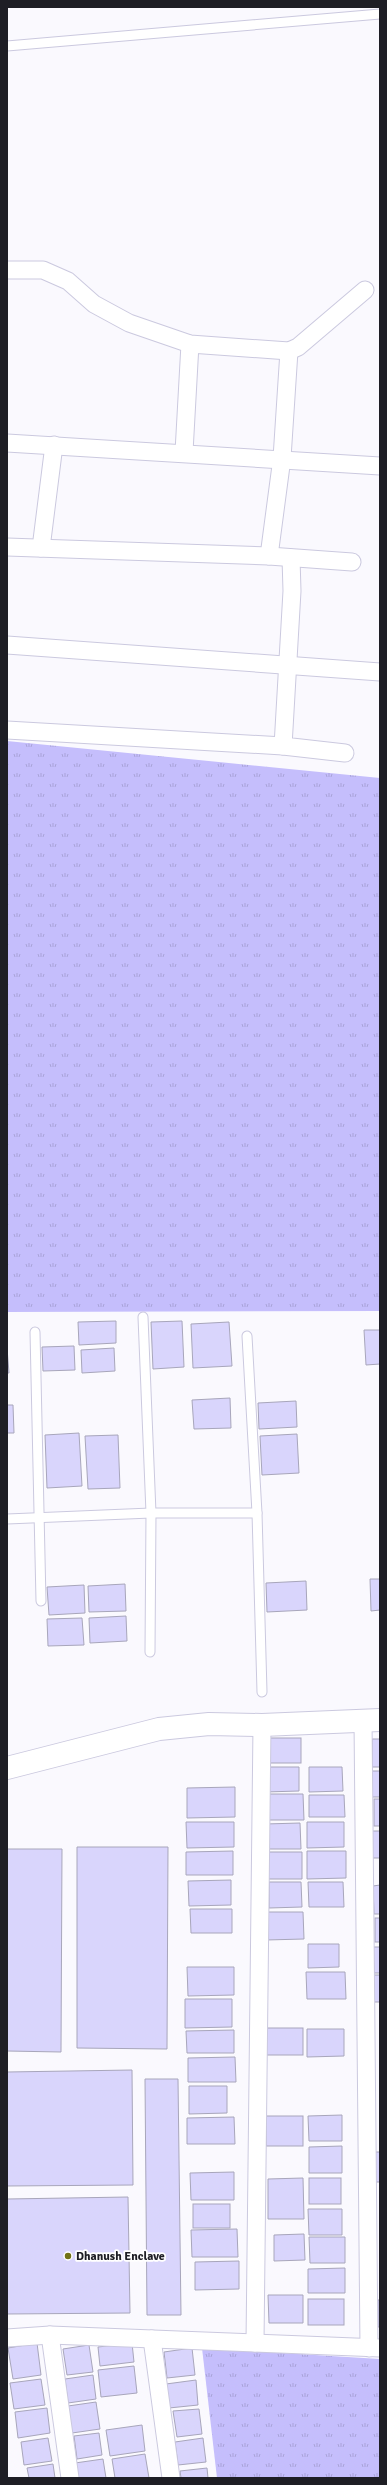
<svg xmlns="http://www.w3.org/2000/svg" width="387" height="2485" viewBox="0 0 387 2485" font-family="Signika,sans-serif">
<style>
.grass{fill:url(#grass-tufts)}
.building{fill:#d9d5fc;stroke:#a8a6bb}
.lines{fill:none;stroke-linecap:round;stroke-linejoin:round}
.service-casing{stroke:#cbc9df;stroke-width:11}
.minor-casing{stroke:#cbc9df;stroke-width:19}
.tertiary-casing{stroke:#cbc9df;stroke-width:24}
.service{stroke:#fff;stroke-width:9}
.minor{stroke:#fff;stroke-width:17}
.tertiary{stroke:#fff;stroke-width:22}
.poi-dot{fill:#717216;stroke:#fff;stroke-width:1.5}
.labels{text-anchor:middle;dominant-baseline:central;stroke-width:3.5;stroke-linejoin:round;paint-order:stroke}
.poi-label{font-size:12px;font-weight:bold;fill:#1e1e25;stroke:#fff;text-anchor:start}
</style>
<defs>
<pattern id="grass-tufts" width="24" height="20" patternUnits="userSpaceOnUse"><rect width="24" height="20" fill="#c5befc"/><path d="M3 7l-1-3M5 7V3M7 7l1-3M15 17l-1-3M17 17v-4M19 17l1-3" fill="none" stroke="#a9a3d8"/></pattern>
</defs>
<rect width="100%" height="100%" fill="#faf9fe"/>
<g class="grass">
<path d="M 7,741 L 380,778 L 380,1311 L 7,1312 Z"/>
<path d="M 202,2348 L 380,2359 L 380,2478 L 217,2478 Z"/>
</g>
<g class="building">
<path d="M 116,1321 L 116,1343 L 79,1345 L 78,1322 Z"/>
<path d="M 182,1321 L 184,1367 L 153,1369 L 151,1322 Z"/>
<path d="M 229,1322 L 232,1366 L 193,1368 L 191,1324 Z"/>
<path d="M 364,1330 L 380,1330 L 380,1364 L 366,1365 Z"/>
<path d="M 74,1346 L 75,1370 L 43,1371 L 42,1347 Z"/>
<path d="M 7,1348 L 9,1373 L 7,1373 Z"/>
<path d="M 114,1348 L 115,1371 L 82,1373 L 81,1350 Z"/>
<path d="M 230,1398 L 231,1428 L 194,1429 L 192,1400 Z"/>
<path d="M 296,1401 L 297,1427 L 259,1429 L 258,1403 Z"/>
<path d="M 7,1405 L 13,1405 L 14,1433 L 7,1433 Z"/>
<path d="M 79,1433 L 82,1486 L 47,1488 L 45,1435 Z"/>
<path d="M 297,1434 L 299,1473 L 262,1475 L 260,1436 Z"/>
<path d="M 118,1435 L 120,1488 L 88,1489 L 85,1436 Z"/>
<path d="M 370,1579 L 380,1579 L 380,1610 L 371,1611 Z"/>
<path d="M 306,1581 L 307,1610 L 267,1612 L 266,1583 Z"/>
<path d="M 125,1584 L 126,1611 L 89,1612 L 88,1586 Z"/>
<path d="M 84,1585 L 85,1613 L 49,1615 L 47,1587 Z"/>
<path d="M 126,1616 L 127,1641 L 90,1643 L 89,1618 Z"/>
<path d="M 82,1618 L 84,1645 L 48,1646 L 47,1619 Z"/>
<rect x="267" y="1738" width="34" height="25"/>
<rect x="372" y="1739" width="8" height="28"/>
<path d="M 265,1767 L 299,1767 L 299,1791 L 265,1792 Z"/>
<path d="M 309,1767 L 342,1767 L 343,1791 L 309,1792 Z"/>
<rect x="372" y="1771" width="8" height="26"/>
<path d="M 235,1787 L 235,1817 L 187,1818 L 187,1788 Z"/>
<path d="M 268,1794 L 303,1794 L 304,1820 L 268,1820 Z"/>
<path d="M 309,1795 L 344,1795 L 345,1817 L 309,1817 Z"/>
<rect x="374" y="1799" width="6" height="27"/>
<path d="M 186,1822 L 234,1822 L 234,1847 L 187,1848 Z"/>
<path d="M 307,1822 L 344,1822 L 344,1847 L 307,1848 Z"/>
<path d="M 300,1823 L 301,1849 L 266,1849 L 265,1824 Z"/>
<path d="M 371,1831 L 380,1831 L 380,1858 L 372,1858 Z"/>
<path d="M 77,1847 L 168,1847 L 167,2049 L 77,2048 Z"/>
<path d="M 7,1849 L 62,1849 L 61,2052 L 7,2051 Z"/>
<path d="M 233,1851 L 233,1875 L 186,1875 L 186,1852 Z"/>
<path d="M 307,1851 L 346,1851 L 346,1878 L 307,1879 Z"/>
<path d="M 265,1852 L 302,1852 L 302,1879 L 266,1879 Z"/>
<path d="M 231,1880 L 231,1905 L 189,1906 L 188,1881 Z"/>
<path d="M 269,1882 L 301,1882 L 302,1907 L 269,1908 Z"/>
<path d="M 308,1882 L 343,1882 L 344,1907 L 309,1907 Z"/>
<path d="M 380,1885 L 380,1914 L 374,1914 L 373,1886 Z"/>
<path d="M 190,1909 L 232,1909 L 232,1933 L 191,1933 Z"/>
<path d="M 265,1912 L 303,1912 L 304,1939 L 266,1940 Z"/>
<rect x="375" y="1918" width="5" height="24"/>
<path d="M 308,1944 L 339,1944 L 339,1967 L 308,1968 Z"/>
<path d="M 373,1947 L 380,1947 L 380,1973 L 374,1973 Z"/>
<path d="M 187,1967 L 234,1967 L 234,1995 L 188,1996 Z"/>
<path d="M 306,1972 L 345,1972 L 346,1999 L 307,1999 Z"/>
<path d="M 373,1975 L 380,1975 L 380,2002 L 374,2002 Z"/>
<path d="M 185,1999 L 232,1999 L 232,2027 L 185,2028 Z"/>
<rect x="266" y="2028" width="37" height="27"/>
<path d="M 307,2029 L 344,2029 L 344,2056 L 307,2057 Z"/>
<path d="M 234,2030 L 234,2053 L 187,2053 L 186,2031 Z"/>
<path d="M 235,2057 L 236,2082 L 188,2082 L 188,2058 Z"/>
<path d="M 132,2070 L 133,2185 L 7,2186 L 7,2072 Z"/>
<path d="M 145,2079 L 178,2079 L 181,2315 L 147,2315 Z"/>
<path d="M 189,2086 L 227,2086 L 227,2113 L 189,2114 Z"/>
<path d="M 342,2115 L 342,2141 L 309,2141 L 308,2116 Z"/>
<rect x="266" y="2116" width="37" height="30"/>
<path d="M 234,2117 L 235,2144 L 187,2144 L 187,2118 Z"/>
<path d="M 342,2146 L 342,2173 L 309,2173 L 309,2147 Z"/>
<path d="M 373,2152 L 380,2152 L 380,2182 L 374,2182 Z"/>
<path d="M 234,2172 L 234,2200 L 191,2200 L 190,2173 Z"/>
<path d="M 303,2178 L 304,2219 L 268,2219 L 268,2179 Z"/>
<rect x="309" y="2178" width="32" height="26"/>
<path d="M 128,2197 L 130,2313 L 7,2314 L 7,2199 Z"/>
<rect x="193" y="2204" width="37" height="24"/>
<path d="M 308,2209 L 342,2209 L 342,2235 L 309,2235 Z"/>
<path d="M 237,2229 L 238,2257 L 192,2257 L 191,2230 Z"/>
<path d="M 304,2234 L 305,2260 L 274,2261 L 274,2235 Z"/>
<path d="M 309,2237 L 345,2237 L 345,2263 L 310,2263 Z"/>
<path d="M 239,2261 L 239,2289 L 195,2290 L 195,2262 Z"/>
<path d="M 345,2268 L 345,2293 L 308,2293 L 308,2269 Z"/>
<path d="M 268,2295 L 303,2295 L 303,2323 L 269,2323 Z"/>
<rect x="308" y="2299" width="36" height="26"/>
<rect x="378" y="2300" width="2" height="27"/>
<path d="M 37,2343 L 41,2375 L 13,2379 L 8,2348 Z"/>
<path d="M 132,2343 L 134,2362 L 100,2366 L 98,2347 Z"/>
<path d="M 89,2345 L 93,2372 L 67,2375 L 63,2349 Z"/>
<path d="M 192,2348 L 195,2375 L 167,2378 L 164,2352 Z"/>
<path d="M 134,2366 L 137,2393 L 101,2397 L 98,2370 Z"/>
<path d="M 93,2375 L 96,2399 L 68,2403 L 65,2379 Z"/>
<path d="M 41,2379 L 45,2405 L 14,2409 L 10,2383 Z"/>
<path d="M 196,2380 L 198,2405 L 169,2408 L 166,2384 Z"/>
<path d="M 96,2402 L 100,2429 L 72,2433 L 68,2406 Z"/>
<path d="M 47,2408 L 50,2433 L 18,2438 L 15,2412 Z"/>
<path d="M 199,2409 L 202,2434 L 177,2437 L 173,2411 Z"/>
<path d="M 142,2425 L 145,2451 L 110,2456 L 106,2430 Z"/>
<path d="M 99,2433 L 102,2455 L 77,2459 L 74,2436 Z"/>
<path d="M 48,2438 L 52,2461 L 24,2465 L 21,2442 Z"/>
<path d="M 203,2438 L 206,2462 L 178,2465 L 175,2442 Z"/>
<path d="M 145,2454 L 149,2478 L 115,2478 L 112,2459 Z"/>
<path d="M 103,2459 L 106,2478 L 77,2478 L 75,2463 Z"/>
<path d="M 53,2464 L 55,2478 L 29,2478 L 27,2468 Z"/>
<path d="M 207,2468 L 208,2478 L 181,2478 L 180,2471 Z"/>
</g>
<g class="lines">
<g class="service-casing">
<g id="service">
<path d="M 7,46 L 380,14"/>
<path d="M 143,1317 L 151,1513 L 150,1652"/>
<path d="M 35,1332 L 41,1601"/>
<path d="M 247,1336 L 257,1513 L 262,1692"/>
<path d="M 7,1519 L 151,1513 L 257,1513"/>
</g>
</g>
<g class="minor-casing">
<g id="minor">
<path d="M 7,270 L 43,270 L 68,281 L 94,304 L 129,323 L 190,344 L 289,351 L 298,347 L 365,290"/>
<path d="M 7,443 L 380,466"/>
<path d="M 184,452 L 190,344"/>
<path d="M 7,547 L 269,556 L 352,562"/>
<path d="M 41,548 L 54,445"/>
<path d="M 269,556 L 282,458 L 289,351"/>
<path d="M 291,558 L 292,591 L 283,746 L 345,753"/>
<path d="M 7,645 L 380,672"/>
<path d="M 7,730 L 283,746"/>
<path d="M 363,1720 L 369,2348"/>
<path d="M 50,2335 L 70,2478"/>
<path d="M 7,2338 L 50,2335 L 380,2348"/>
<path d="M 152,2339 L 171,2478"/>
<path d="M 255,2343 L 262,1725"/>
</g>
</g>
<g class="tertiary-casing">
<path id="tertiary" d="M 7,1768 L 159,1729 L 209,1724 L 262,1725 L 380,1720"/>
</g>
<use href="#service" class="service"/>
<use href="#minor" class="minor"/>
<use href="#tertiary" class="tertiary"/>
</g>
<circle class="poi-dot" cx="68" cy="2256" r="4"/>
<g class="labels">
<g class="poi-label">
<text x="76" y="2256">Dhanush Enclave</text>
</g>
</g>
<rect width="387" height="2485" fill="none" stroke="#1e1e25" stroke-width="16"/>
</svg>
